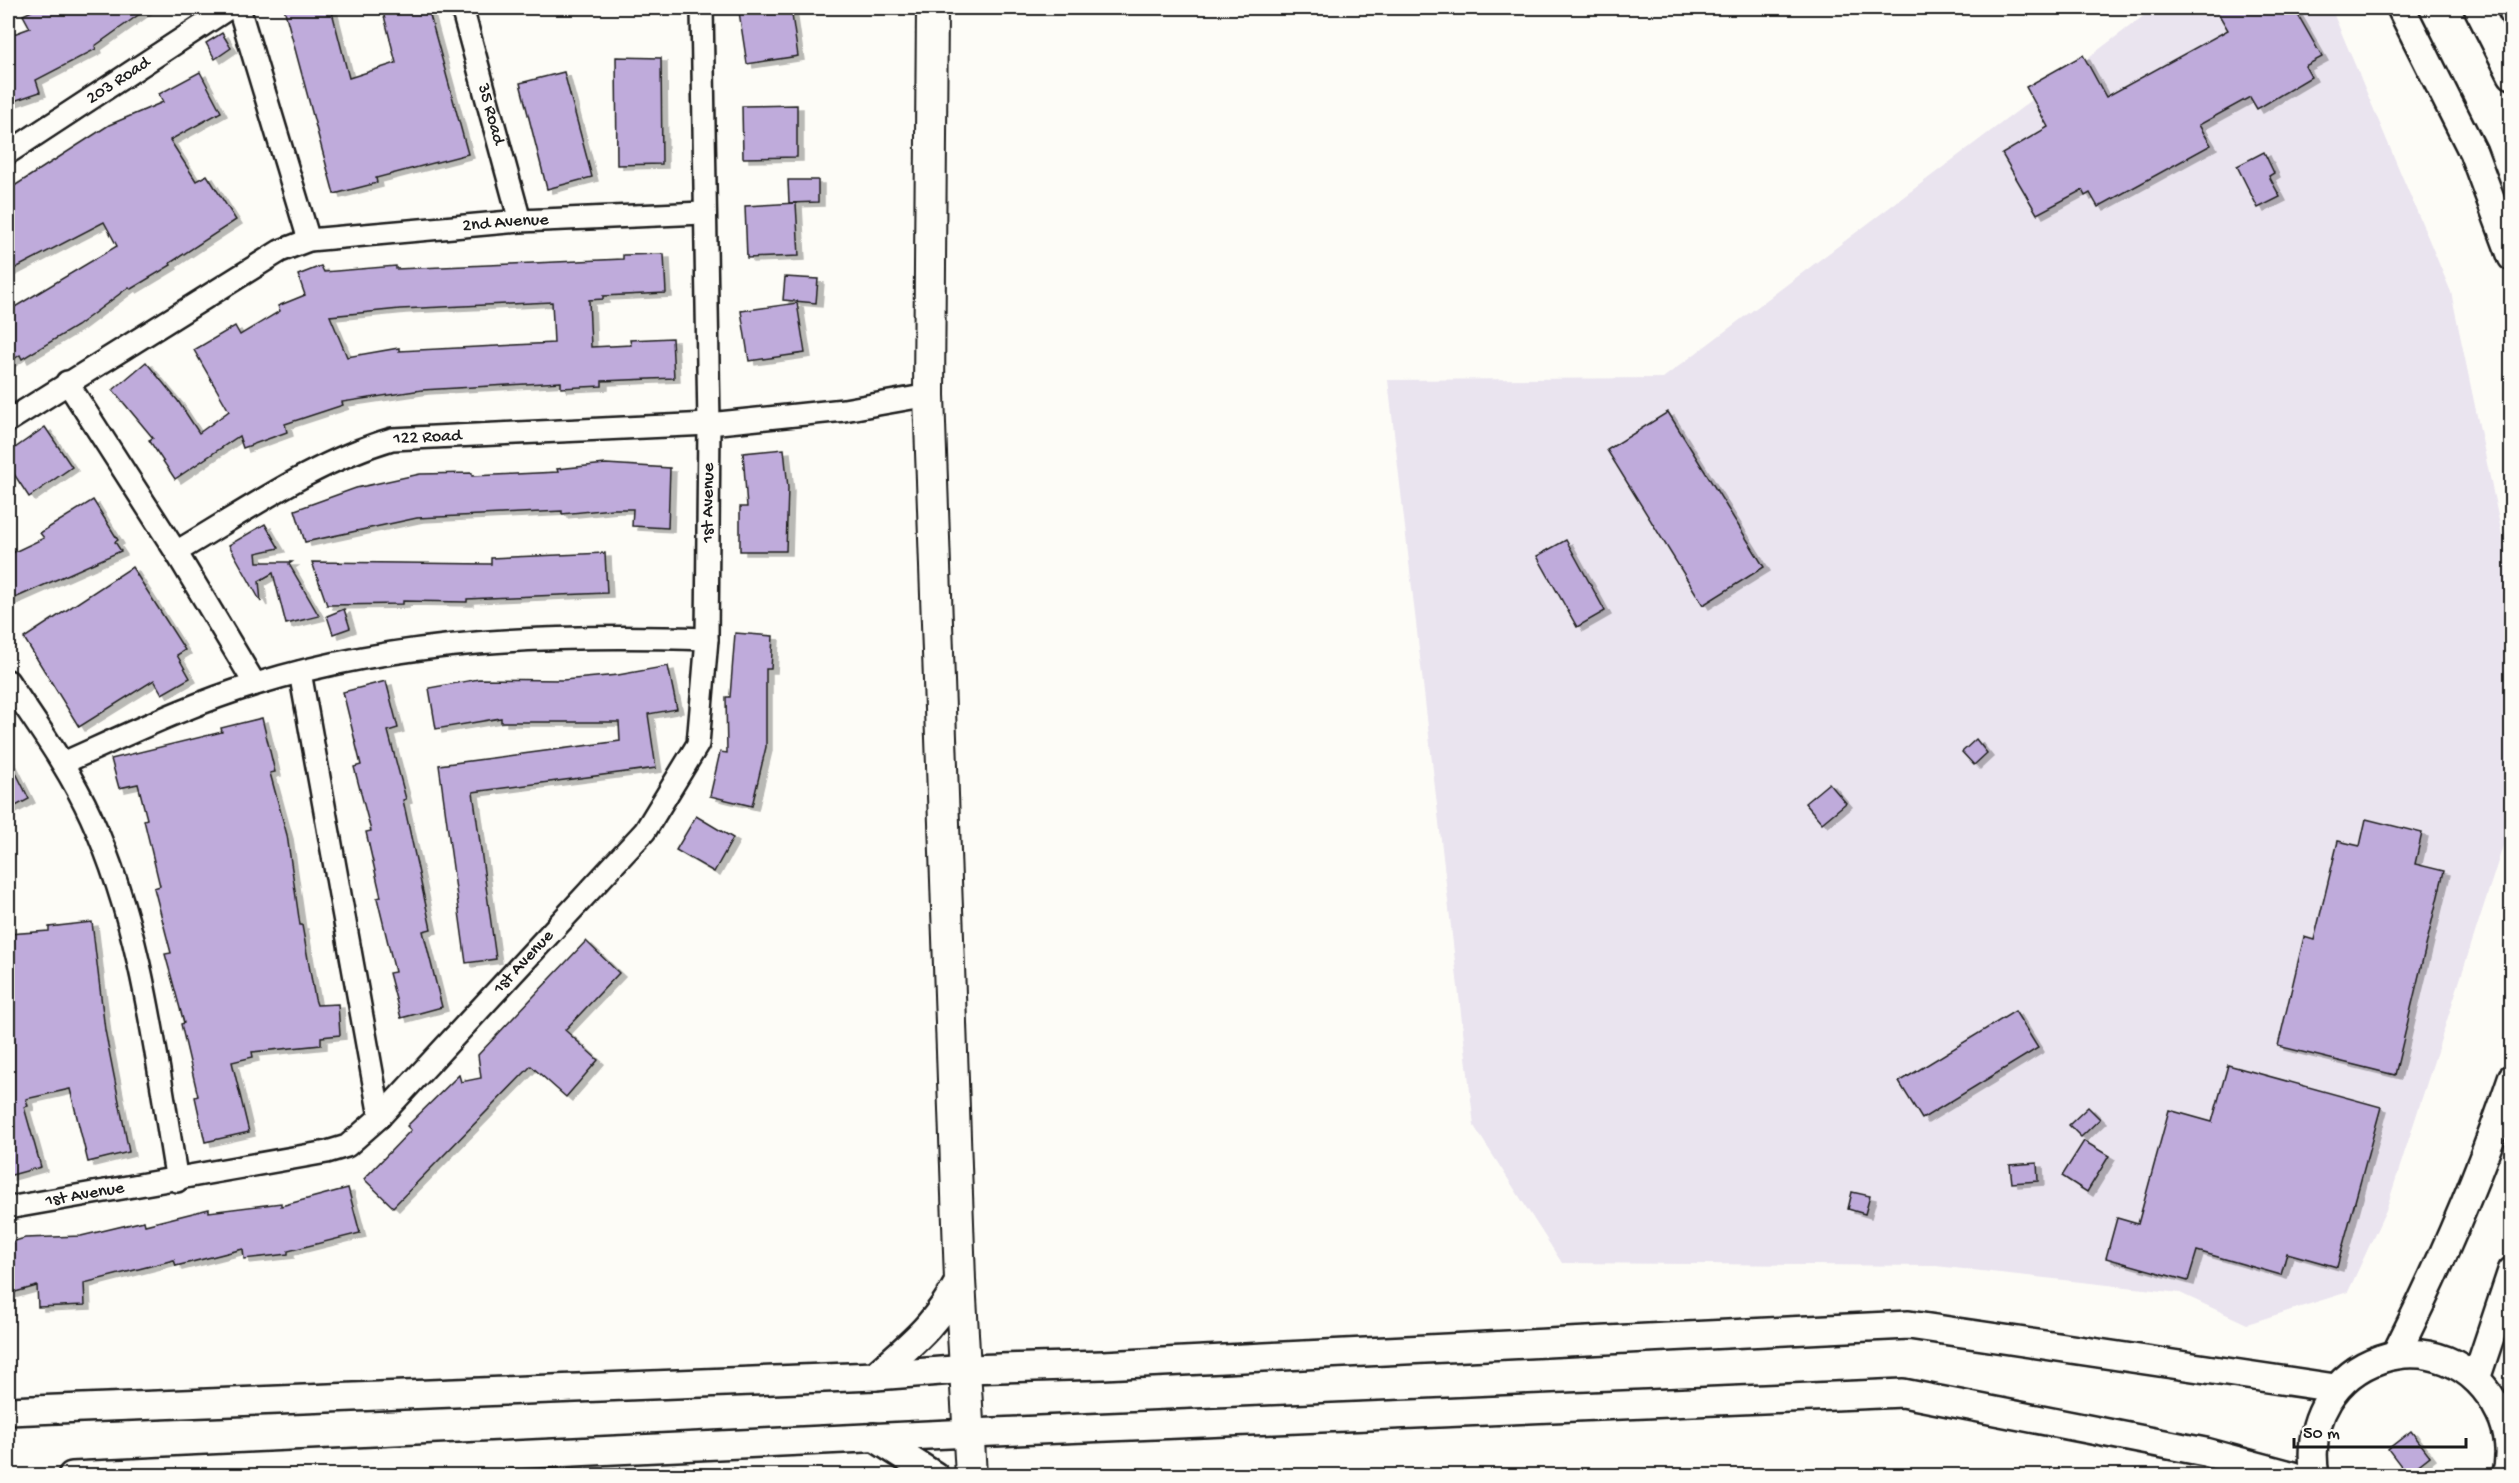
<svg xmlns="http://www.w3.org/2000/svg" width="2519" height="1483" viewBox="0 0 2519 1483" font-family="'Gochi Hand',sans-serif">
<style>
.built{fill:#eae4ef}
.building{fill:#bfabdb;stroke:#1c1c1c;stroke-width:1.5;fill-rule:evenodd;filter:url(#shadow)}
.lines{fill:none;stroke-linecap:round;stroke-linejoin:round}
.minor-casing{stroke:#1c1c1c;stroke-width:26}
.tertiary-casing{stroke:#1c1c1c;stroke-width:32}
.secondary-casing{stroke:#1c1c1c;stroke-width:34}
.minor{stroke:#fdfcf7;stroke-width:21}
.tertiary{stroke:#fdfcf7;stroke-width:27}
.secondary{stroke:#fdfcf7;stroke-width:30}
.labels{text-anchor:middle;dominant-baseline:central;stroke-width:4.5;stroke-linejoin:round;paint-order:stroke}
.street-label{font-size:18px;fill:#1c1c1c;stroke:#fdfcf7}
</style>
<defs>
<filter id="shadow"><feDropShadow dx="6" dy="4" stdDeviation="0" flood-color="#0004"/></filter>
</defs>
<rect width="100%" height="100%" fill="#fdfcf7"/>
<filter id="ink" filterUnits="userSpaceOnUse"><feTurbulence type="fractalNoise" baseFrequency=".0167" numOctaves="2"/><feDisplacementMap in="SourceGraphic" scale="12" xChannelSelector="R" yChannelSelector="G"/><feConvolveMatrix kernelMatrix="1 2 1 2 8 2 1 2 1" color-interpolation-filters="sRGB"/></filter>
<g filter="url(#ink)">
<path class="built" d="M 2154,8 L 2331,8 L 2451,292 L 2505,549 L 2511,821 L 2386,1210 L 2348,1292 L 2247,1324 L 2180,1293 L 1936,1266 L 1562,1263 L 1474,1126 L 1388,380 L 1663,378 Z"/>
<g class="building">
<path d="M 38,8 L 148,8 L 95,46 L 96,49 L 36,80 L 40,92 L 8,103 L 8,36 L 30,28 L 23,15 Z"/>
<path d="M 284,8 L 331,8 L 349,78 L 396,63 L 382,8 L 428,8 L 468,154 L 376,178 L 377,183 L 334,194 Z"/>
<path d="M 771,8 L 791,8 L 798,56 L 747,64 L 739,12 Z"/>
<path d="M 2215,8 L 2294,8 L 2322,57 L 2305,66 L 2311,77 L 2257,109 L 2250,97 L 2199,125 L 2211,145 L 2098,207 L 2090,193 L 2085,196 L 2082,190 L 2037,214 L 2002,154 L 2048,127 L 2026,87 L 2083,55 L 2106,97 L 2228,30 Z"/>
<path d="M 222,33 L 231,48 L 215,59 L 206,43 Z"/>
<path d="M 616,57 L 661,58 L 662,164 L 617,165 Z"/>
<path d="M 200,72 L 221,112 L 170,140 L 196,181 L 207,175 L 236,220 L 170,263 L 171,265 L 131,289 L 129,287 L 77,326 L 22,359 L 20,355 L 8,363 L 8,311 L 117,246 L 104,222 L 8,272 L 8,190 L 109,125 L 163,102 L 159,94 Z"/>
<path d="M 564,72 L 592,177 L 547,189 L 520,83 Z"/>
<path d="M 797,105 L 797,157 L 743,158 L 742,106 Z"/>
<path d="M 2264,152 L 2274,173 L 2269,176 L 2280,197 L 2258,208 L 2237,166 Z"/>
<path d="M 788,180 L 818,180 L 818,202 L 789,203 Z"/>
<path d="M 796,203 L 799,256 L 747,258 L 745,206 Z"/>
<path d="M 664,254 L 666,293 L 603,296 L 603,299 L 589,300 L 591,347 L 631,345 L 630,340 L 672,338 L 674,378 L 602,381 L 602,386 L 561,388 L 561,382 L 422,390 L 342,402 L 343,405 L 285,424 L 287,432 L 243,448 L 239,436 L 175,479 L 149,440 L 153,438 L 113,390 L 146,362 L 178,401 L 199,433 L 229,411 L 194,350 L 235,326 L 240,335 L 280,311 L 278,306 L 305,295 L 298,275 L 321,266 L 324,272 L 396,266 L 396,269 L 623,259 L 623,255 ZM 552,302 L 554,343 L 399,351 L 399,348 L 347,357 L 330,316 L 400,309 Z"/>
<path d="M 785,277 L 818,279 L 816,303 L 783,300 Z"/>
<path d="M 797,303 L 805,353 L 749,361 L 741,311 Z"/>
<path d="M 1668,412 L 1764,567 L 1703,605 L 1607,450 Z"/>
<path d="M 45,427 L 72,467 L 29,497 L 8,465 L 8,453 Z"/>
<path d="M 784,449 L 788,488 L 786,551 L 740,551 L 740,507 L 747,507 L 743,453 Z"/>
<path d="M 606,464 L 670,468 L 668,528 L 632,526 L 633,509 L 612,509 L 562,514 L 562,511 L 417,518 L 305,542 L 295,510 L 356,488 L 420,474 L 472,473 L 472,476 L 558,472 L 557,469 Z"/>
<path d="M 93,500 L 118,540 L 115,542 L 121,551 L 8,601 L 8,555 L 44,538 L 40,533 Z"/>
<path d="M 265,524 L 279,548 L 256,553 L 257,562 L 292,562 L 289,564 L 319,616 L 286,624 L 273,573 L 259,581 L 261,602 L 229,545 Z"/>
<path d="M 1566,540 L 1605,611 L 1577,627 L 1537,556 Z"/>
<path d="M 605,553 L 607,593 L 467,599 L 467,602 L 403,601 L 403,604 L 327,605 L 312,562 L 491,564 L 491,558 Z"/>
<path d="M 132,567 L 185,650 L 177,655 L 190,678 L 162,694 L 154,680 L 79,727 L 24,638 Z"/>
<path d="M 344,609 L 350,628 L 333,634 L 327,616 Z"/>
<path d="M 735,633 L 773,636 L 771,669 L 766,669 L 766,747 L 752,806 L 710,796 L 720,752 L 727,753 L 726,697 L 730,697 Z"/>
<path d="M 668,666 L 677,709 L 648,714 L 656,768 L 473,792 L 496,959 L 466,963 L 439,765 L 620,741 L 619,722 L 501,722 L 501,718 L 436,729 L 429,688 L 479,679 L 563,680 L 618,675 Z"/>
<path d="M 386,681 L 398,728 L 388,731 L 406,799 L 403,800 L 431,929 L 423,931 L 442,1007 L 401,1018 L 389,973 L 395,972 L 377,898 L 381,897 L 366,832 L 371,831 L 354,767 L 361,765 L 343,692 Z"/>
<path d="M 262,718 L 275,772 L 270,773 L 287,835 L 300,925 L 302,925 L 315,999 L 317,1005 L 338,1004 L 340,1035 L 321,1037 L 321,1045 L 252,1052 L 253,1057 L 232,1062 L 249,1132 L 205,1142 L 195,1097 L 198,1096 L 181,1024 L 184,1023 L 165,954 L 171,953 L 154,888 L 160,886 L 144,820 L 147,819 L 138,784 L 119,788 L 111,759 L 222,732 L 221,728 Z"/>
<path d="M 1976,739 L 1987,753 L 1974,765 L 1962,752 Z"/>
<path d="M 8,757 L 29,799 L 8,810 Z"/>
<path d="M 1829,783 L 1846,803 L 1822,823 L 1805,803 Z"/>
<path d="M 696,816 L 733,838 L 714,872 L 676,850 Z"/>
<path d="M 2366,819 L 2422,833 L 2415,864 L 2444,871 L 2395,1075 L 2278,1046 L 2304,937 L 2314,940 L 2338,841 L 2360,846 Z"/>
<path d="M 92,922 L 105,1030 L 129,1152 L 88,1162 L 70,1089 L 26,1099 L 28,1106 L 24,1107 L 41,1167 L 8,1176 L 8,934 L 49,931 L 49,927 Z"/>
<path d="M 586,941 L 619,973 L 565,1030 L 598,1060 L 566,1097 L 531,1066 L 393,1207 L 364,1179 L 411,1130 L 407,1126 L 459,1075 L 461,1082 L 481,1078 L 478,1055 Z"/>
<path d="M 2015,1011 L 2038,1048 L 1922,1119 L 1899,1082 Z"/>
<path d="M 2228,1065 L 2381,1107 L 2337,1267 L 2287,1253 L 2281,1275 L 2197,1251 L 2188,1281 L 2106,1258 L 2117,1218 L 2138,1224 L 2169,1110 L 2212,1122 Z"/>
<path d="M 2088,1107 L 2100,1119 L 2081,1137 L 2069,1125 Z"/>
<path d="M 2084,1141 L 2109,1156 L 2087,1192 L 2062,1176 Z"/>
<path d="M 2037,1163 L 2038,1181 L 2012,1183 L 2010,1165 Z"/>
<path d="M 348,1188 L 360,1233 L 288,1251 L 288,1254 L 244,1259 L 243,1249 L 176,1266 L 174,1260 L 84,1283 L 85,1305 L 38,1307 L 37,1286 L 8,1294 L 8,1243 L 25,1238 L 81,1236 L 144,1221 L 145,1225 L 209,1209 L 209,1212 L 281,1203 L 281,1206 Z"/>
<path d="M 1852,1192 L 1870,1196 L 1865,1214 L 1848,1209 Z"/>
<path d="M 2411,1431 L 2430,1456 L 2407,1474 L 2388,1449 Z"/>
</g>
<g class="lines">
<g class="minor-casing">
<g id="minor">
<path d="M 239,8 L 309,240"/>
<path id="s1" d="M 462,8 L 520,221"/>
<path id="s2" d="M 8,153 L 229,8"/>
<path d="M 67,382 L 176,552 L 255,684"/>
<path id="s3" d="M 8,421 L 280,251 L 309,240 L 520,221 L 703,213"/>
<path id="s4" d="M 176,552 C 246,511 314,462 392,439 L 709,424 L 844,410 L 929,395"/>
<path d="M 300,672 L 380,1117"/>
<path d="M 8,681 C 37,725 69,768 91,817 C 143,931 156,1058 177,1181"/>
<path d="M 63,763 C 126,735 190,704 256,684 C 401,639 556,634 707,639"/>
<path id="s5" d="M 8,1208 L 327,1152 L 347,1146 L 380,1117 L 645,831 L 698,744 L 707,639 L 709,424 L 702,8"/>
</g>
</g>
<g class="tertiary-casing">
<g id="tertiary">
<path d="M 2401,8 L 2473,152 L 2512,257"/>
<path d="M 2478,8 L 2512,75"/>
<path d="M 2396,1354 C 2441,1264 2480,1174 2512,1078"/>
<path d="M 875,1376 C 913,1342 935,1326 960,1280"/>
<path d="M 2476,1379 L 2512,1271"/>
<path d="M 8,1411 L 875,1376 L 967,1369 L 1103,1365 L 1909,1325 L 2335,1388"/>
<path d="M 874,1437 L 935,1476"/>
<path d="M 72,1476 L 970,1433 L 1903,1393 L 2205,1452 L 2294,1476"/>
<path d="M 2315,1476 C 2295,1356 2448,1305 2500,1413 C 2509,1431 2512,1456 2506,1476"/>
</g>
</g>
<g class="secondary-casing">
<path id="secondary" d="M 932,8 L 929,395 L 960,1280 L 971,1476"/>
</g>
<use href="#minor" class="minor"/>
<use href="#tertiary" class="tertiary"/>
<use href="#secondary" class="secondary"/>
</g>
</g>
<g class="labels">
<g class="street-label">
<text stroke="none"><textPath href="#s2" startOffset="132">203 Road</textPath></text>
<text stroke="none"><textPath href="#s1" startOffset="110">35 Road</textPath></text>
<text stroke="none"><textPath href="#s3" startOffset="549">2nd Avenue</textPath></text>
<text stroke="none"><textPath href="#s4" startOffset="280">122 Road</textPath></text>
<text stroke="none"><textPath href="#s5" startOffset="1122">1st Avenue</textPath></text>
<text stroke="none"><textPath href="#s5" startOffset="600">1st Avenue</textPath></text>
<text stroke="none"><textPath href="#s5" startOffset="78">1st Avenue</textPath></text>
</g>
</g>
<rect width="2519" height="1483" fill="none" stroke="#fdfcf7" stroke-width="30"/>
<rect x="15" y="15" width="2489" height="1453" fill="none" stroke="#1c1c1c" stroke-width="2" filter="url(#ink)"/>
<path d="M2294 1438v9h172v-9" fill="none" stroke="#1c1c1c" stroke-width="3"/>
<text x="2303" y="1438" font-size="18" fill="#1c1c1c" stroke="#fdfcf7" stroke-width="4.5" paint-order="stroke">50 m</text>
</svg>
